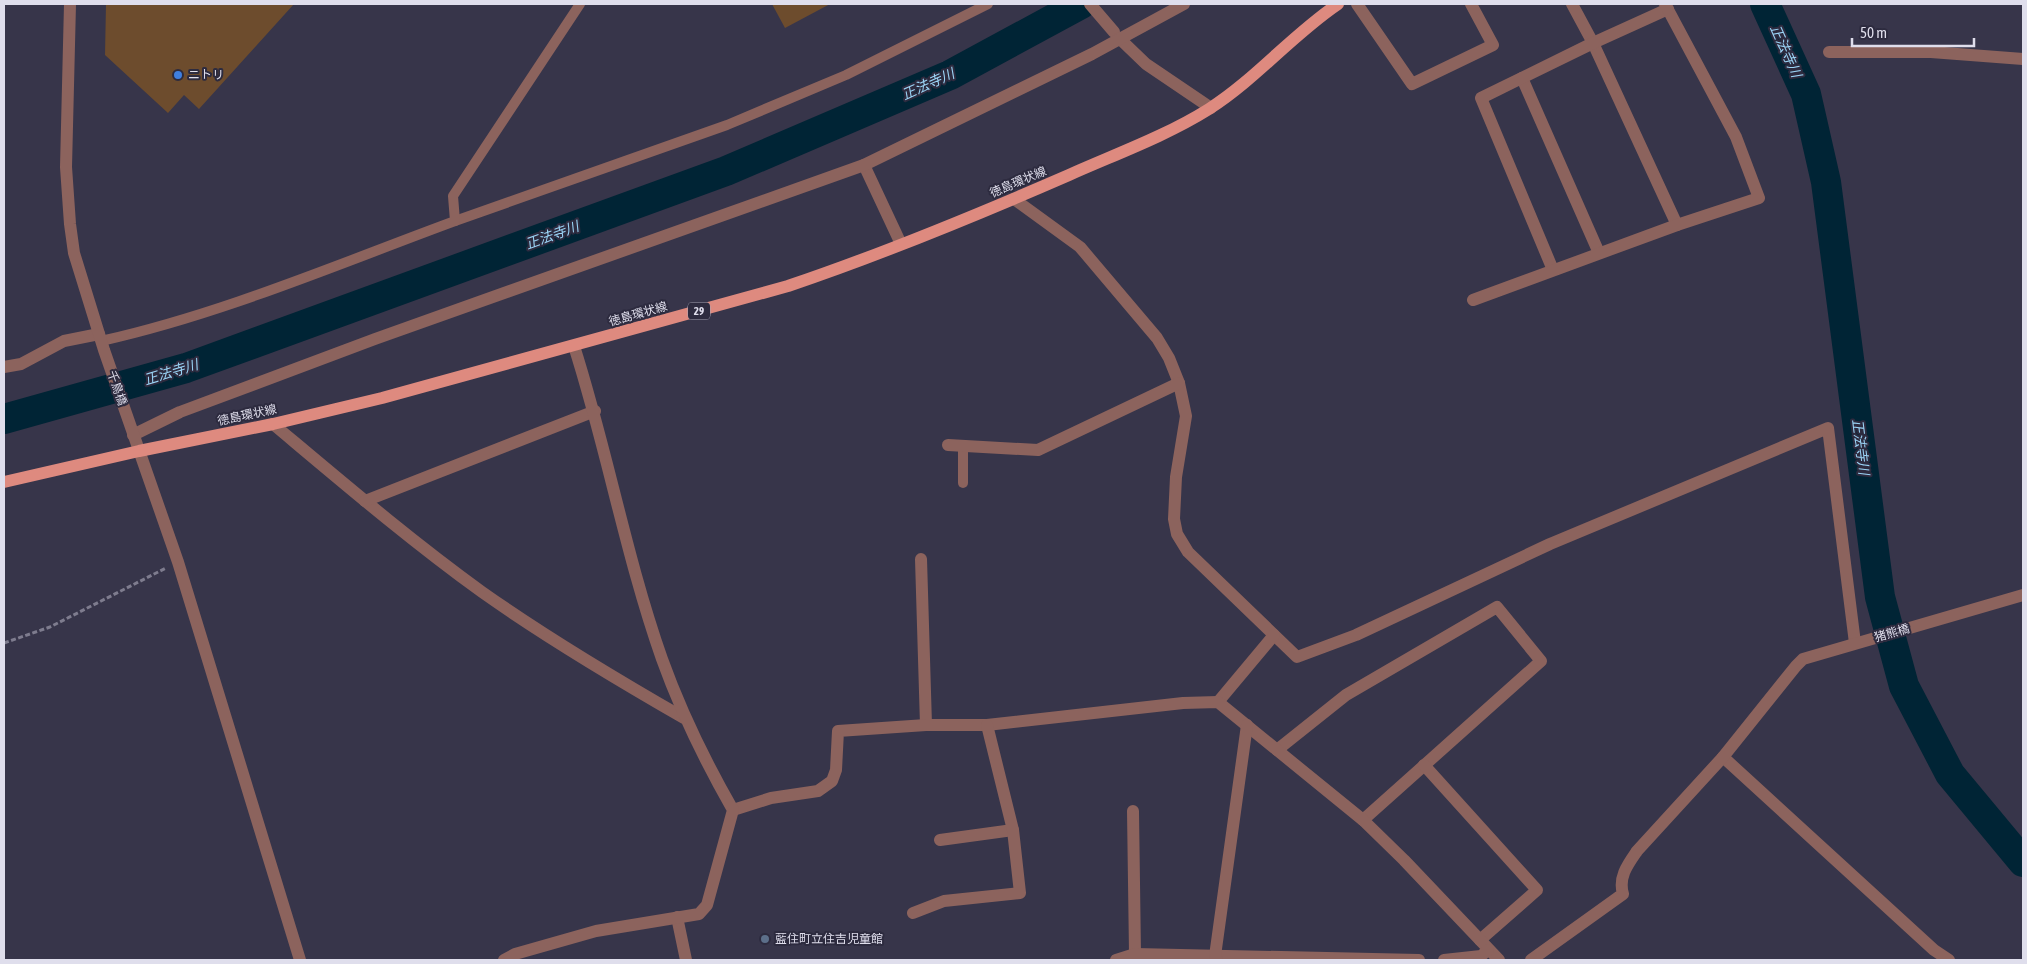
<svg xmlns="http://www.w3.org/2000/svg" width="2027" height="964" viewBox="0 0 2027 964" font-family="'Asap Condensed','Noto Sans JP',sans-serif">
<style>
.lines{fill:none;stroke-linecap:round;stroke-linejoin:round}
.river{stroke:#002435;stroke-width:30}
.building{fill:#6d4c2d}
.path{stroke:#7e7c8e;stroke-width:3;stroke-dasharray:5 2.5;stroke-linecap:butt}
.service{stroke:#8c635d;stroke-width:10}
.minor{stroke:#8c635d;stroke-width:12}
.tertiary{stroke:#8c635d;stroke-width:12}
.primary{stroke:#de8a7f;stroke-width:12}
.shop-dot{fill:#3f7fe0;stroke:#2d2b3f;stroke-width:2}
.service-dot{fill:#5c6f8a;stroke:#2d2b3f;stroke-width:2}
.labels{text-anchor:middle;dominant-baseline:central;stroke-width:4;stroke-linejoin:round;paint-order:stroke}
.shield{fill:#2d2b3f;stroke:#aaa8b8;stroke-width:1}
.shield-label{font-size:11px;font-weight:bold;fill:#dfdeec}
.poi-label{font-size:12px;fill:#dfdeec;stroke:#2d2b3f;text-anchor:start}
.street-label{font-size:12px;fill:#dfdeec;stroke:#2d2b3f}
.water-label{font-size:14px;font-style:italic;fill:#9bd4f6;stroke:#2d2b3f}
</style>
<rect width="100%" height="100%" fill="#37354a"/>
<g class="lines">
<g class="river">
<path d="M 1765,4 L 1806,94 L 1826,182 L 1880,597 L 1904,686 L 1950,774 L 2023,862"/>
<path d="M 4,419 L 186,368 L 726,171 L 950,75 L 1081,4"/>
</g>
</g>
<g class="building">
<path d="M 106,4 L 294,4 L 199,109 L 184,95 L 168,113 L 105,55 Z"/>
<path d="M 772,4 L 830,4 L 785,28 Z"/>
</g>
<g class="lines">
<path class="path" d="M 4,643 L 50,627 L 166,568"/>
<g class="service">
<path d="M 455,221 L 727,125 L 846,75 L 988,4"/>
<path d="M 101,341 C 222,314 338,264 455,221 L 453,196 L 580,4"/>
<path d="M 963,483 L 963,446"/>
</g>
<g class="minor">
<path d="M 1090,4 L 1114,32"/>
<path d="M 1357,4 L 1412,84 L 1493,45 L 1471,4"/>
<path d="M 1572,4 L 1593,43 L 1677,225"/>
<path d="M 1119,38 L 1146,64 L 1211,108"/>
<path d="M 1829,52 L 1931,52 L 2023,59"/>
<path d="M 1522,78 L 1599,253"/>
<path d="M 864,165 L 901,244"/>
<path d="M 1014,199 L 1080,247 L 1157,338 L 1169,358 L 1179,383 L 1186,416 L 1176,477 L 1174,519 L 1177,534 L 1188,552 L 1297,657 L 1356,635 L 1550,544 L 1828,428 L 1855,643"/>
<path d="M 1553,270 L 1481,98 L 1593,43 L 1668,9"/>
<path d="M 1473,300 L 1677,225 L 1759,198 L 1736,137 L 1665,4"/>
<path d="M 4,367 L 21,364 L 64,341 L 99,334"/>
<path d="M 273,424 C 341,481 410,540 482,592 C 547,638 616,679 684,718"/>
<path d="M 133,435 L 180,412 L 375,339 L 864,165 L 1092,54 L 1184,4"/>
<path d="M 948,445 L 1038,450 L 1179,383"/>
<path d="M 365,501 L 595,411"/>
<path d="M 921,559 L 926,725"/>
<path d="M 1218,702 L 1274,635"/>
<path d="M 1277,750 L 1346,695 L 1497,607 L 1541,661 L 1363,820"/>
<path d="M 1723,757 L 1934,950 L 1949,960"/>
<path d="M 1424,765 L 1537,890 L 1480,940"/>
<path d="M 733,810 L 771,798 L 818,791 L 832,781 L 836,770 L 838,731 L 926,725 L 987,725 L 1183,703 L 1218,702 L 1363,820 L 1404,860 L 1499,960"/>
<path d="M 1133,811 L 1135,954"/>
<path d="M 940,840 L 1013,830"/>
<path d="M 913,913 L 944,901 L 1020,893 L 1013,830 L 987,725"/>
<path d="M 677,917 L 686,960"/>
<path d="M 504,960 L 515,954 L 596,931 L 699,914 L 707,905 L 733,810 C 705,761 681,712 662,659 C 626,557 607,449 574,346"/>
<path d="M 1116,960 L 1135,954 L 1419,960"/>
<path d="M 1217,960 L 1215,956 L 1247,725"/>
<path d="M 1444,960 L 1481,956 L 1488,950"/>
<path d="M 1531,960 L 1623,894 C 1618,877 1628,864 1637,851 L 1723,757 L 1796,666 L 1803,659 L 2023,595"/>
</g>
<path class="tertiary" d="M 70,4 L 66,167 L 70,224 L 74,253 L 104,350 L 178,562 L 300,960"/>
<path class="primary" d="M 4,482 L 139,451 L 273,424 L 382,398 L 788,286 C 883,254 977,215 1069,175 C 1116,154 1166,136 1209,109 C 1256,79 1292,35 1338,4"/>
</g>
<circle class="shop-dot" cx="178" cy="75" r="5"/>
<circle class="service-dot" cx="765" cy="939" r="5"/>
<g class="labels">
<rect class="shield" x="688" y="302.5" width="22" height="17" rx="4"/>
<g class="shield-label">
<text x="699" y="311">29</text>
</g>
<g class="poi-label">
<text x="188" y="75">ニトリ</text>
<text x="775" y="939">藍住町立住吉児童館</text>
</g>
<g class="street-label">
<text transform="translate(1018 182) rotate(-23)">徳島環状線</text>
<text transform="translate(638 314) rotate(-16)">徳島環状線</text>
<text transform="translate(117 388) rotate(71)">千鳥橋</text>
<text transform="translate(247 415) rotate(-12)">徳島環状線</text>
<text transform="translate(1892 633) rotate(-16)">猪熊橋</text>
</g>
<g class="water-label">
<text transform="translate(1786 51) rotate(66)">正法寺川</text>
<text transform="translate(928 84) rotate(-24)">正法寺川</text>
<text transform="translate(552 235) rotate(-20)">正法寺川</text>
<text transform="translate(171 372) rotate(-17)">正法寺川</text>
<text transform="translate(1861 447) rotate(83)">正法寺川</text>
</g>
</g>
<rect width="2027" height="964" fill="none" stroke="#dfdeec" stroke-width="10"/>
<path d="M1852 38v8h122v-8" fill="none" stroke="#dfdeec" stroke-width="2.5"/>
<text x="1860" y="38" font-size="15" fill="#dfdeec" stroke="#2d2b3f" stroke-width="4" paint-order="stroke">50 m</text>
</svg>
